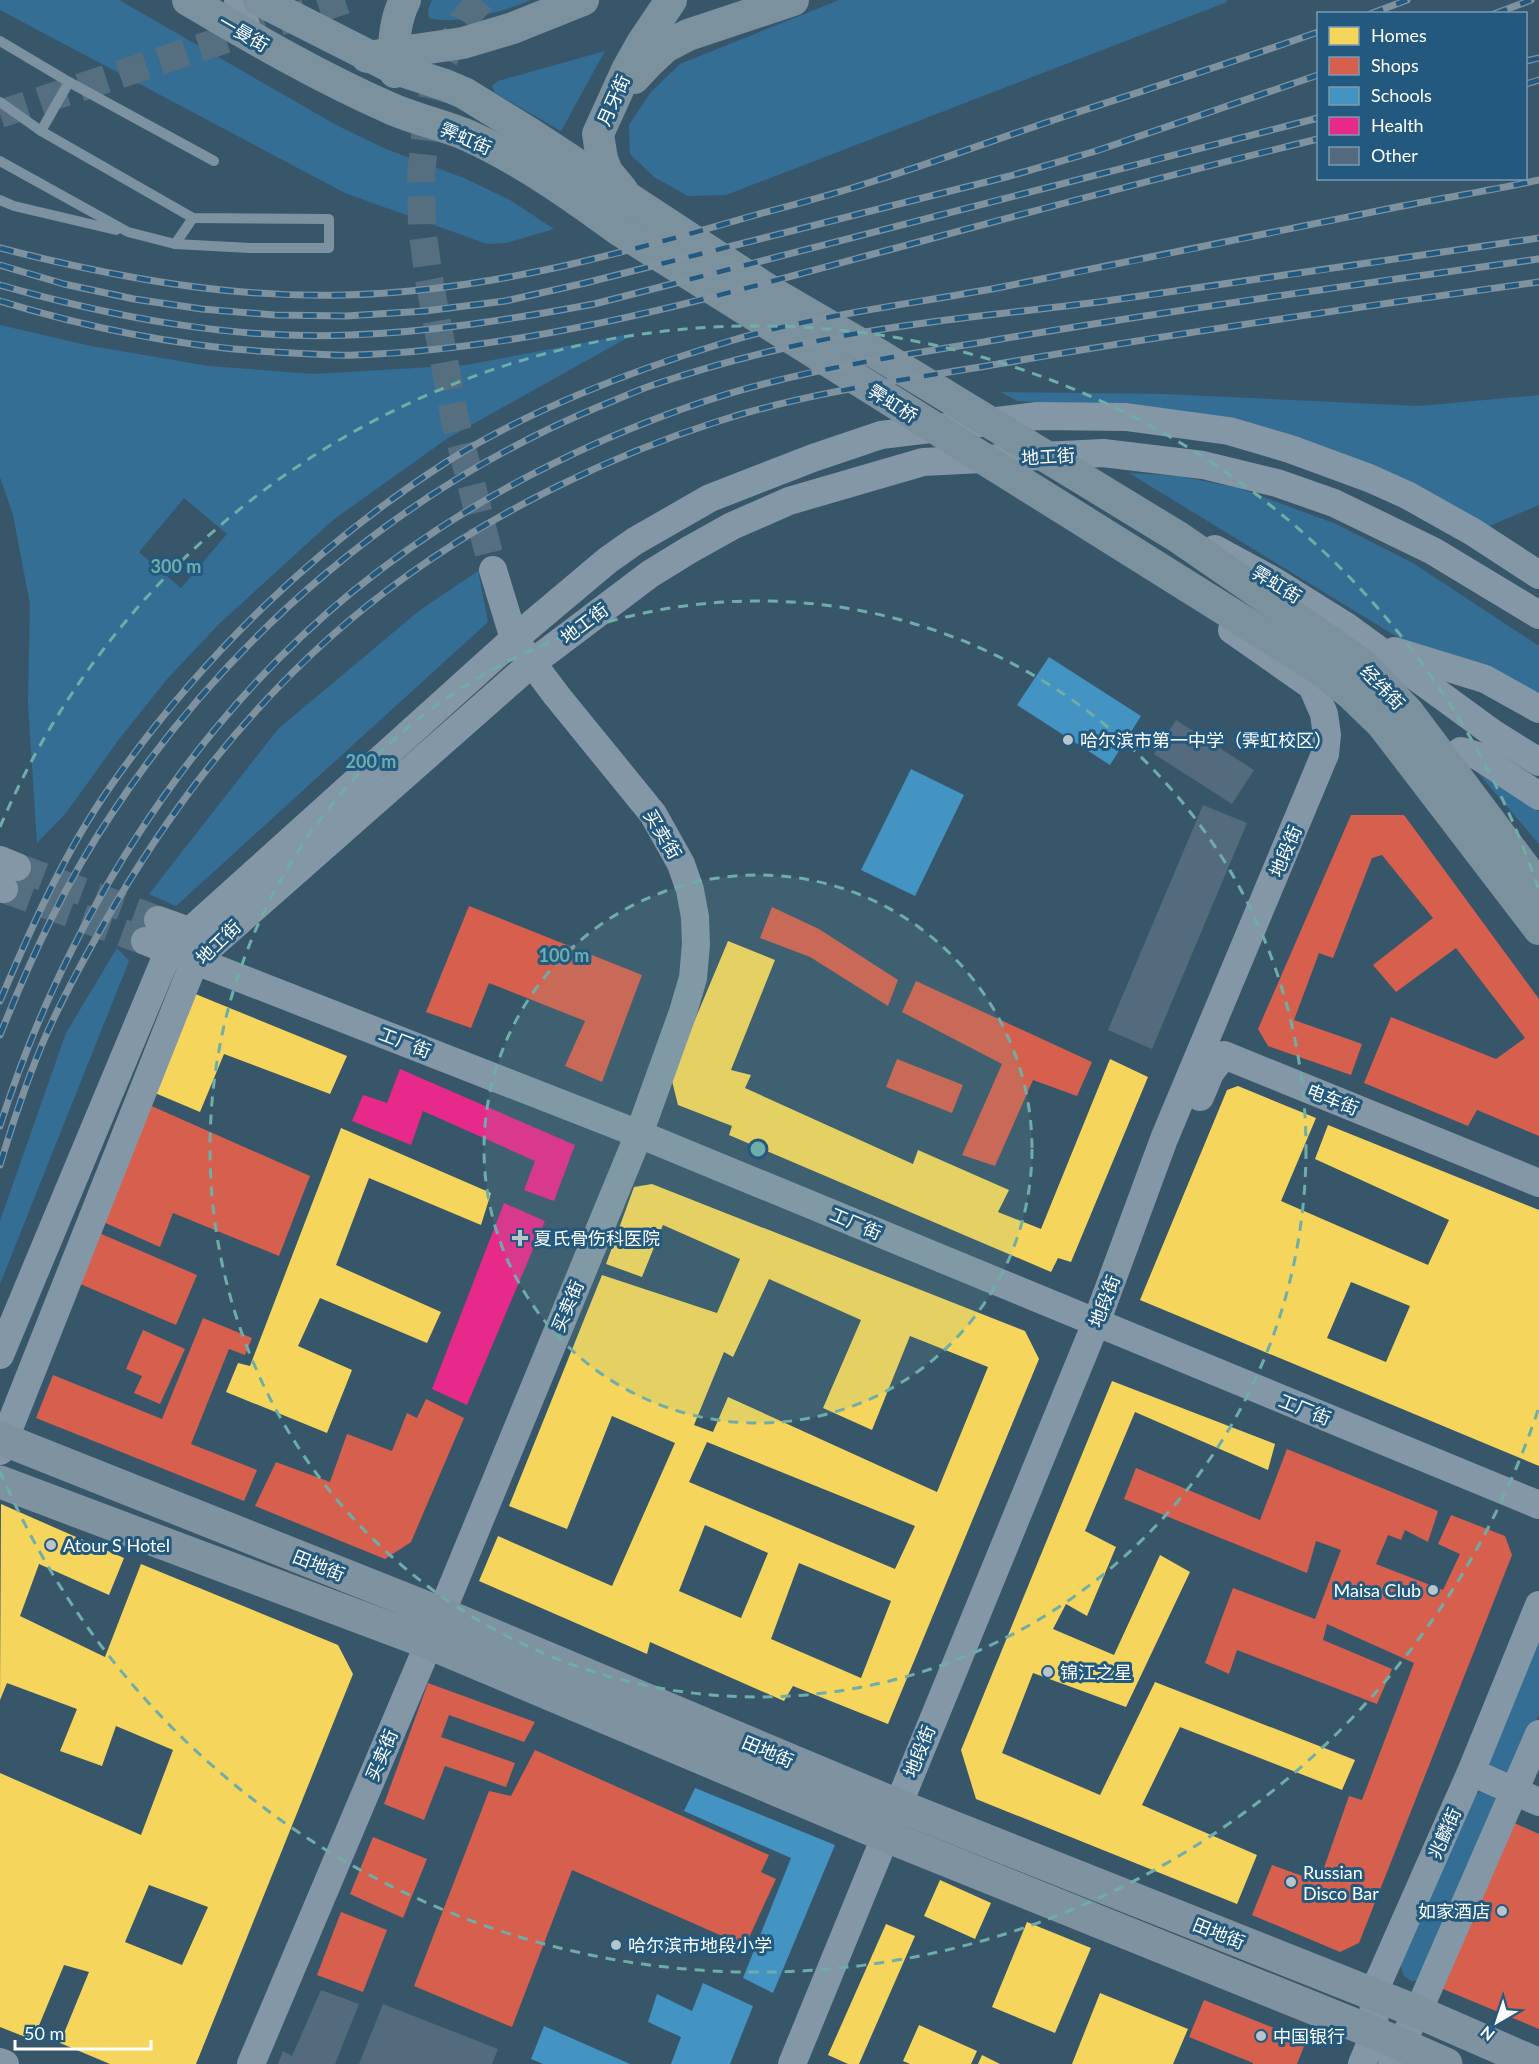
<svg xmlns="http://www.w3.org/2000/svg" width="1539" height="2064" viewBox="0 0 1539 2064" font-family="Lato,'Noto Sans SC',sans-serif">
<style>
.green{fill:#346e94;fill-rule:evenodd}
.homes{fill:#f6d55c;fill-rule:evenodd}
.shops{fill:#d6604d}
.schools{fill:#4393c3}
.health{fill:#e7298a}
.building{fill:#536b7c}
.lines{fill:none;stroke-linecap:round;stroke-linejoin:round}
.secondary-tunnel{stroke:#566f80;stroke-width:28;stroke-dasharray:28 14;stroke-linecap:butt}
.lane{stroke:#7d92a0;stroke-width:10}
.secondary{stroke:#8497a6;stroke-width:28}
.primary{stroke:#7c919e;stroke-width:32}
.highway{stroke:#7f92a0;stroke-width:33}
.rail-casing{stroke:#7f92a0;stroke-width:7}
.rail{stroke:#23597f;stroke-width:4.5;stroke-dasharray:14;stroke-linecap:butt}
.ring{fill:none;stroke:#6fada8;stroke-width:3;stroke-dasharray:10 8}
.poi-dot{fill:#b9c4cb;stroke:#23597f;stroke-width:2}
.labels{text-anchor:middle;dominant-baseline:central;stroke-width:6;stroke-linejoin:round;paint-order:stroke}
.street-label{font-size:18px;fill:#fff;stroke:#23597f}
.poi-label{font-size:18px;fill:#fff;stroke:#23597f;text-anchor:start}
.centre{fill:#6fada8;stroke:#23597f;stroke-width:3}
.ring-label{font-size:18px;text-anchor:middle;font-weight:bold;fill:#6fada8;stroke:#23597f;stroke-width:6;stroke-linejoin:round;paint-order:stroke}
</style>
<rect width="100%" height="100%" fill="#38566a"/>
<g class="green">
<path d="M 0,0 L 119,0 L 338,126 L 386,149 L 464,178 L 510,200 L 554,229 L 506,243 L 487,244 L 345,193 L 0,10 Z"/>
<path d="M 432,0 L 531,0 C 504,11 457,26 429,18 L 428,10 Z"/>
<path d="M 839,0 L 1227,0 L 1227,2 L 726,195 L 688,196 L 654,177 L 630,154 L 629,125 L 651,92 L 680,64 Z"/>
<path d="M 605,51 L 561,131 L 495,93 L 492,86 L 498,81 Z"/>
<path d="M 0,325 L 91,346 L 209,366 L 314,374 L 466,365 L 636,333 L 448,438 L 333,520 L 219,624 L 168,678 L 120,738 L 66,813 L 37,843 L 28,703 L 30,604 L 13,515 L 0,477 ZM 184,498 L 227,534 L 181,588 L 139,552 Z"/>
<path d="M 1001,392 L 1165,394 L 1419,406 L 1539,395 L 1539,505 L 1487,527 L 1146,407 L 1017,401 Z"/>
<path d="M 1129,473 L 1178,476 L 1239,488 L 1336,524 L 1413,563 L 1539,646 L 1539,701 L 1399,638 Z"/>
<path d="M 478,571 L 488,622 L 176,906 L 149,894 L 278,729 L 420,610 Z"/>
<path d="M 1479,774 L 1539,811 L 1539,844 Z"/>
<path d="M 117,948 L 129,961 L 0,1284 L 0,1221 L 66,1033 Z"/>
<path d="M 1539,1627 L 1539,1714 L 1525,1749 L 1512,1770 L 1504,1773 L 1490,1768 L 1486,1755 Z"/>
<path d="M 1480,1792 L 1493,1796 L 1497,1802 L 1421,1980 L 1411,1981 L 1404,1976 L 1400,1964 L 1475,1794 Z"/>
</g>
<g class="homes">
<path d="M 728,941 L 775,960 L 731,1070 L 751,1075 L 745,1088 L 913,1164 L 918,1150 L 1009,1190 L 998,1212 L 1041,1229 L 1110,1059 L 1148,1077 L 1071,1262 L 1058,1258 L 1051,1272 L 729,1135 L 732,1126 L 678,1105 L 671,1077 Z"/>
<path d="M 193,993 L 347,1056 L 330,1094 L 224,1054 L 200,1112 L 155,1093 Z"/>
<path d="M 1238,1086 L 1316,1118 L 1281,1201 L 1428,1265 L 1449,1220 L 1315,1159 L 1328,1125 L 1539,1210 L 1539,1466 L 1140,1300 L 1227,1090 ZM 1351,1282 L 1410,1306 L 1386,1362 L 1327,1338 Z"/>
<path d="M 341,1128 L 491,1193 L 481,1225 L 369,1178 L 336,1265 L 441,1312 L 427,1343 L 320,1298 L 298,1346 L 352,1370 L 327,1433 L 226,1392 L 238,1363 L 250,1366 Z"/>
<path d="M 652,1184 L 1025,1331 L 1039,1359 L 888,1724 L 793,1686 L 784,1701 L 650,1642 L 647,1654 L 479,1581 L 498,1536 L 612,1586 L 675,1443 L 612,1416 L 567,1529 L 509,1506 L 602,1275 L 717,1313 L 740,1259 L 663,1225 L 642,1277 L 606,1264 L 634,1187 ZM 769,1279 L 861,1320 L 823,1408 L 872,1430 L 910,1336 L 988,1367 L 937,1492 L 728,1397 L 713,1432 L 694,1425 L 724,1352 L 733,1357 ZM 707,1442 L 915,1526 L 895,1569 L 689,1482 ZM 705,1525 L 768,1553 L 741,1618 L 679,1591 ZM 799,1563 L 891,1601 L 861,1678 L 771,1639 Z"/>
<path d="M 1112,1381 L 1275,1444 L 1268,1470 L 1135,1412 L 1085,1531 L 1116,1547 L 1087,1616 L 1066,1604 L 1053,1629 L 1114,1655 L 1160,1555 L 1190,1572 L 1126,1707 L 1033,1673 L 1002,1753 L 1100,1795 L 1155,1682 L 1355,1760 L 1342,1790 L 1180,1727 L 1142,1805 L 1257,1855 L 1237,1904 L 976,1799 L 961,1750 Z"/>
<path d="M 1,1504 L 124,1558 L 109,1595 L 39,1564 L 20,1616 L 105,1657 L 141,1564 L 338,1645 L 353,1674 L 196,2064 L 110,2064 L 60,2043 L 89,1972 L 64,1965 L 33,2040 L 0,2027 L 0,1773 L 141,1835 L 173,1750 L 116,1726 L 102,1766 L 60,1751 L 77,1709 L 7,1683 L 0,1700 ZM 149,1885 L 208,1907 L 182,1965 L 125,1942 Z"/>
<path d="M 940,1880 L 991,1903 L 975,1939 L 924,1916 Z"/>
<path d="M 1027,1922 L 1091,1948 L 1055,2033 L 992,2007 Z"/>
<path d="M 886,1924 L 915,1936 L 859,2064 L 848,2064 L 828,2055 Z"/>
<path d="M 1100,1993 L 1188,2029 L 1173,2064 L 1072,2064 Z"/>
<path d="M 919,2025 L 977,2051 L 971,2064 L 910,2064 L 903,2061 Z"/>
<path d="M 982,2055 L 1000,2064 L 978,2064 Z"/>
</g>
<g class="shops">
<path d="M 1351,815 L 1404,815 L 1539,999 L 1539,1136 L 1477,1110 L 1468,1126 L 1364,1083 L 1391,1017 L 1496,1059 L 1525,1038 L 1456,948 L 1396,992 L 1373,965 L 1433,918 L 1382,855 L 1372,858 L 1333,958 L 1319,953 L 1294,1020 L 1362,1044 L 1351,1075 L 1268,1046 L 1258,1029 Z"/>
<path d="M 469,906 L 642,975 L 602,1082 L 565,1066 L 585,1021 L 489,983 L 471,1028 L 426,1012 Z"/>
<path d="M 772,907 L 819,929 L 898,980 L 888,1006 L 810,957 L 760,938 Z"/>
<path d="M 916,981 L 1092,1062 L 1077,1096 L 1033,1080 L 995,1166 L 962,1155 L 1002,1064 L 902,1012 Z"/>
<path d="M 897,1059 L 963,1085 L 952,1113 L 886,1087 Z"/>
<path d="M 147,1104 L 310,1176 L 279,1256 L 173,1213 L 160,1247 L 101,1221 Z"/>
<path d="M 99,1233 L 197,1275 L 176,1325 L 78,1283 Z"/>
<path d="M 203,1318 L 252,1338 L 245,1355 L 229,1349 L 191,1444 L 257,1470 L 244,1501 L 36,1418 L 53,1375 L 162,1419 Z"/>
<path d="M 143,1330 L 185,1349 L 160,1404 L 134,1393 L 142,1376 L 126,1369 Z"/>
<path d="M 426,1399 L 464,1418 L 411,1542 L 385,1559 L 255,1506 L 276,1462 L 330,1482 L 347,1434 L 392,1451 L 407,1413 L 417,1418 Z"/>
<path d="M 1287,1449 L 1438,1511 L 1428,1542 L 1405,1530 L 1401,1540 L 1388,1535 L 1376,1564 L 1443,1590 L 1460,1554 L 1438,1544 L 1451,1515 L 1505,1536 L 1512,1555 L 1359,1943 L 1340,1952 L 1252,1915 L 1272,1865 L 1319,1882 L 1349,1796 L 1362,1800 L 1414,1663 L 1327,1624 L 1323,1640 L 1392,1669 L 1377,1704 L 1237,1650 L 1229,1674 L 1205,1663 L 1233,1588 L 1315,1619 L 1341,1550 L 1316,1541 L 1307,1573 L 1124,1499 L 1136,1468 L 1260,1520 Z"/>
<path d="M 428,1683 L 535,1722 L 524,1742 L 449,1715 L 441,1737 L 515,1763 L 506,1787 L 445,1766 L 424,1820 L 384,1804 Z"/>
<path d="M 535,1750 L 769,1855 L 761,1872 L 776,1879 L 745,1946 L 572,1870 L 512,2027 L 414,1986 L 489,1791 L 511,1796 Z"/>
<path d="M 1512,1822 L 1539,1834 L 1539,2029 L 1443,1989 Z"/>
<path d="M 373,1837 L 427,1859 L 403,1918 L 350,1894 Z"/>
<path d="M 341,1912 L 387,1930 L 363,1992 L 317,1975 Z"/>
<path d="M 1204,2000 L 1306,2041 L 1297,2064 L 1253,2064 L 1253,2063 L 1189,2037 Z"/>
</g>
<g class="schools">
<path d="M 1049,657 L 1141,716 L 1110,765 L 1017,705 Z"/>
<path d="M 911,769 L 964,795 L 915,896 L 861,870 Z"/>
<path d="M 695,1788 L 835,1845 L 773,1993 L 743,1978 L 791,1858 L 684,1811 Z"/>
<path d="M 703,1983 L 753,2006 L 730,2064 L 671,2064 L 681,2037 L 648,2022 L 657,1994 L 692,2011 Z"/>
<path d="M 544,2026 L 630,2064 L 543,2064 L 531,2059 Z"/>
</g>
<g class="health">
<path d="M 400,1069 L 575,1145 L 554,1201 L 524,1190 L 535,1161 L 423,1111 L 411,1145 L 352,1121 L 363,1095 L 387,1103 Z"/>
<path d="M 504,1203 L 545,1221 L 467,1405 L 432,1389 Z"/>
</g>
<g class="building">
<path d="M 1176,720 L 1254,770 L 1232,804 L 1154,754 Z"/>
<path d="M 1203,805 L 1247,823 L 1152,1049 L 1108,1030 Z"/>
<path d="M 321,1990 L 359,2004 L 335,2064 L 278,2064 L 283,2051 L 292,2056 Z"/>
<path d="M 383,2004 L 498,2049 L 492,2064 L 359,2064 Z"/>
</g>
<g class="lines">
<g class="secondary-tunnel">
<path d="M 481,0 L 463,21 L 442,63 L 432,99 L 426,129 L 421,174 L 422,228 L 429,279 L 455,420 L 493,570"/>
<path d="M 0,114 L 345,0"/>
<path d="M 17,867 L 158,920"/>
<path d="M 4,889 L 145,941"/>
</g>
<g class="lane">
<path d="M 0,41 L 69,82"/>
<path d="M 0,102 L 41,131 L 193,218 L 329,219 L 329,248 L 250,248 L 175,244 L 128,232 L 0,161"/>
<path d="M 41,131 L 69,82 L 214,161"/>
<path d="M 0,200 L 14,206 L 116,230"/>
<path d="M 175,244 L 193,218"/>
</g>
<g class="secondary">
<path d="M 238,0 L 249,36"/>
<path d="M 1215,549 L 1274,581 L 1346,626 L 1494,734 L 1539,762"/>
<path d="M 1394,651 L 1485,679 L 1539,709"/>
<path d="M 1453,773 L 1454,757 L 1461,751 L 1478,756 L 1539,796"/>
<path d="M 0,860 L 17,867"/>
<path d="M 0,887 L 4,889"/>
<path d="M 158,920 L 189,931 L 192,947"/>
<path d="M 145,941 L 639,1134 L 1539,1505"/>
<path d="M 1200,1097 L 1210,1073 L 1224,1055 L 1539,1183"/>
<path d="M 0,1355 L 169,950 L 514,639 L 608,560 L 635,541 L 710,498 L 813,458 L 881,435 L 1037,416 L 1126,417 L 1229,431 L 1290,449 L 1369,478 L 1407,495 L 1473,532 L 1539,575"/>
<path d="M 0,1451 L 195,960 L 532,663 L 650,574 L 689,550 L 732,526 L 789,501 L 923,462 L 1103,453 L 1203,465 L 1277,483 L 1334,503 L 1433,551 L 1539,615"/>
<path d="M 1471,1772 L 1539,1802"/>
<path d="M 0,2062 L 5,2064"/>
<path d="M 251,2064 L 429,1643 L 639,1134 L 683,1012 L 693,978 L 696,944 L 695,917 L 690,890 L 681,864 L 653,814 L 557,696 L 514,639 L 493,570"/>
<path d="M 792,2064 L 1096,1323 L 1164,1139 L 1325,754 L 1327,735 L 1324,714 L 1312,686 L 1232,630"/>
<path d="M 1362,2064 L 1375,2033 L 1373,1994 L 1471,1772 L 1539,1605"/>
<path d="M 1392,2064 L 1400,2044 L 1418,2012 L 1539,1734"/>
</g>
<g class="primary">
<path d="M 188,0 C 254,39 321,78 392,109 C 417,120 444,125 469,136 C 523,161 571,195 619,230 L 1318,668 L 1351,694 L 1382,724 L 1539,929"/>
<path d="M 259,0 L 393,68 L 445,85 L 464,93 L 529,133 L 773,293 L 876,353 L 1178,537 L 1362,664 L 1408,712 L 1539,887"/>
<path d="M 367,57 L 463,43 L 513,28 L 583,0"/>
<path d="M 395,72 L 393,68 C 394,43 394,22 405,0"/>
<path d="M 634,78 L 648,63 L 665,47 L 688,35 L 793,0"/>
<path d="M 622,190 L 607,172 L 602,159 L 598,134 L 627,70 L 641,45 L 671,0"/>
</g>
<g class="highway">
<path d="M 0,1438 L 440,1613 L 897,1805 L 1418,2012 L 1537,2064"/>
<path d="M 0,1482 L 429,1643 L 884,1835 L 1375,2033 L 1446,2064"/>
</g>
<g class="rail-casing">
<g id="rail">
<path d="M 1370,14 L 1407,0"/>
<path d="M 1494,14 L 1531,0"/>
<path d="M 1526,61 L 1539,58"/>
<path d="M 1526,84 L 1539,80"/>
<path d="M 0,248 C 113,277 227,298 344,295 C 486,292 624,253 759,214 C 797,204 834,194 871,182 C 938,161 1005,136 1072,114 C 1154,87 1237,61 1318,32"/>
<path d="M 0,265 L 64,284 L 134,299 L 202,309 L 275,315 L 346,316 L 425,311 L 505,301 L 585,283 L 1010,176 L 1096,151 L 1318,75"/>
<path d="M 0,285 C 113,317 232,340 350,335 C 433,332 513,319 594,304 L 1318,118"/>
<path d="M 0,301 C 95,330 193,349 293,353 C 313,354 334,356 354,355 C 543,349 730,292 911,244 C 1047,207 1182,172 1318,139"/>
<path d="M 0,1001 C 31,928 64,853 110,787 C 200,658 315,546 448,461 C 527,411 631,371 720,344 C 812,315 908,305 1002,287 C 1136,261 1269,233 1402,206 C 1448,197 1494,190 1539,180"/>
<path d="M 0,1035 C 31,958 66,881 113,812 C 231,634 401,489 598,407 C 616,400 633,392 650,386 C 700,369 751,355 803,344 C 902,322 1005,314 1106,301 C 1251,281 1395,259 1539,238"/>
<path d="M 0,1126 C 64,925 188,726 352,592 C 450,512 566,450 685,408 C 787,371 895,357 1001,339 C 1180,309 1360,284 1539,259"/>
<path d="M 0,1165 C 12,1125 25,1086 41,1047 C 58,1006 80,966 102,927 C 179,791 280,666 408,575 C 497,511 612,455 716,422 C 808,392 904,380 998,364 C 1178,333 1358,307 1539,282"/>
</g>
</g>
<use href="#rail" class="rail"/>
</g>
<circle cx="758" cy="1149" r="274" fill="#6fada8" fill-opacity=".12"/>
<g class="ring">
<circle cx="758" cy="1149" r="274"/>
<circle cx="758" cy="1149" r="548"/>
<path d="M1538 1410A823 823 0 0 1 0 1471M0 827A823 823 0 0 1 1538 888"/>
</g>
<g class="poi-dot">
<circle cx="1068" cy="740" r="6"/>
<path d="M517 1229h6v6h6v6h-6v6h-6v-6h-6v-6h6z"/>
<circle cx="51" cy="1545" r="6"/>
<circle cx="1433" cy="1590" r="6"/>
<circle cx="1048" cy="1672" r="6"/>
<circle cx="1291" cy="1882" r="6"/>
<circle cx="1502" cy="1911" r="6"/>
<circle cx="616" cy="1945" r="6"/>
<circle cx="1261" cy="2036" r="6"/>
</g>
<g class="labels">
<g class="street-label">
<text transform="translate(244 33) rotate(30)">一曼街</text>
<text transform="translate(613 100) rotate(-66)">月牙街</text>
<text transform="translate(466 138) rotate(23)">霁虹街</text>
<text transform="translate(893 403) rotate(32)">霁虹桥</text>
<text transform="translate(1048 456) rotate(-3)">地工街</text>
<text transform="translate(1277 584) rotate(31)">霁虹街</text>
<text transform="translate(584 623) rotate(-37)">地工街</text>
<text transform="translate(1383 687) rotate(46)">经纬街</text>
<text transform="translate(663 834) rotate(59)">买卖街</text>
<text transform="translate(1285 851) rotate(-67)">地段街</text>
<text transform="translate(218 942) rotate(-44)">地工街</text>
<text transform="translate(405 1042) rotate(21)">工厂街</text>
<text transform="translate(1333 1099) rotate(22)">电车街</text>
<text transform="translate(856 1223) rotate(23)">工厂街</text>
<text transform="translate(1104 1301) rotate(-69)">地段街</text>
<text transform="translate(567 1306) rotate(-67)">买卖街</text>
<text transform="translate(1305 1409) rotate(22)">工厂街</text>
<text transform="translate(319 1565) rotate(22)">田地街</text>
<text transform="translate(768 1751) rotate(23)">田地街</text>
<text transform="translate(919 1751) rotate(-68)">地段街</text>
<text transform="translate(381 1755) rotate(-67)">买卖街</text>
<text transform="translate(1444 1833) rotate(-66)">兆麟街</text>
<text transform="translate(1219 1933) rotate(22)">田地街</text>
</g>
<g class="poi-label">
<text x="1080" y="740">哈尔滨市第一中学（霁虹校区）</text>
<text x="534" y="1238">夏氏骨伤科医院</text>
<text x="63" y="1545">Atour S Hotel</text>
<text x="1421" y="1590" text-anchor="end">Maisa Club</text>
<text x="1060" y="1672">锦江之星</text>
<text x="1303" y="1872">Russian<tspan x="1303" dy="21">Disco Bar</tspan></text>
<text x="1490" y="1911" text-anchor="end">如家酒店</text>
<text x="628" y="1945">哈尔滨市地段小学</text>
<text x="1273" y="2036">中国银行</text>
</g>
</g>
<circle cx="758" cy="1149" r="9" class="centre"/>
<g class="ring-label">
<text x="176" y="573">300 m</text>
<text x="371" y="768">200 m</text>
<text x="564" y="962">100 m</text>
</g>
<rect x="1317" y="12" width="210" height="168" fill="#23597f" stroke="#7b9bb2" stroke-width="1.5"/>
<rect x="1329" y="27" width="30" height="18" fill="#f6d55c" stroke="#7b9bb2" stroke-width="1.5"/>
<text x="1371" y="42" font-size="18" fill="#ffffff">Homes</text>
<rect x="1329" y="57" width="30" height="18" fill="#d6604d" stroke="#7b9bb2" stroke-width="1.5"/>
<text x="1371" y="72" font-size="18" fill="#ffffff">Shops</text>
<rect x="1329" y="87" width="30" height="18" fill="#4393c3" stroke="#7b9bb2" stroke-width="1.5"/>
<text x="1371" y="102" font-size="18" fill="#ffffff">Schools</text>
<rect x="1329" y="117" width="30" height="18" fill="#e7298a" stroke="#7b9bb2" stroke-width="1.5"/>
<text x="1371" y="132" font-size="18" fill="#ffffff">Health</text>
<rect x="1329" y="147" width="30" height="18" fill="#536b7c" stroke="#7b9bb2" stroke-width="1.5"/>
<text x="1371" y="162" font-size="18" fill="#ffffff">Other</text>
<g transform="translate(1497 2022) rotate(219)" stroke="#23597f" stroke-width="4.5" paint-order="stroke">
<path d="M0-4.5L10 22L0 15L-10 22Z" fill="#ffffff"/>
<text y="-9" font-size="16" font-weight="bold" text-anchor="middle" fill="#ffffff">N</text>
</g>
<path d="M15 2040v9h136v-9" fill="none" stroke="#ffffff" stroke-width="3"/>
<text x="24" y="2040" font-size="18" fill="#ffffff" stroke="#23597f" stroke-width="4.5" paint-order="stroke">50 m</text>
</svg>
